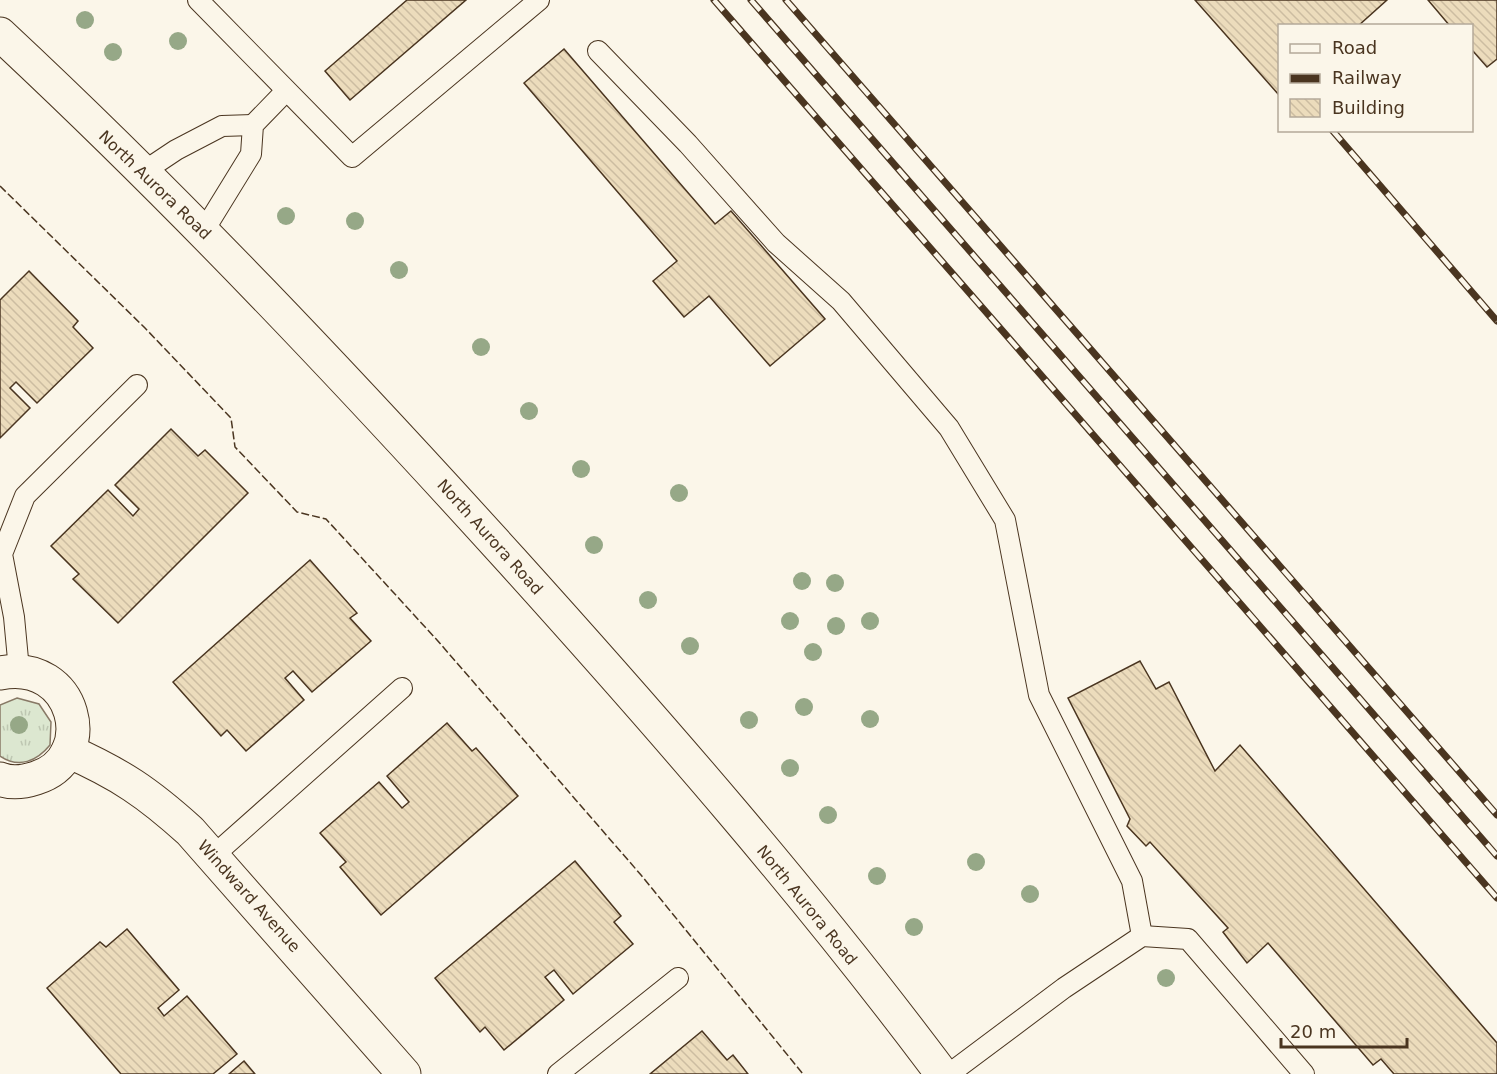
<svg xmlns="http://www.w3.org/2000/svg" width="1497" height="1074" viewBox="0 0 1497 1074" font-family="'DejaVu Sans',sans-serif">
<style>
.grass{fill:url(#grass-tufts);stroke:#887966;stroke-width:1.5}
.building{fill:url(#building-back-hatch);stroke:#4a3520;stroke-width:1.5}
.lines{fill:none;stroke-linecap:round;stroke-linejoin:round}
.service-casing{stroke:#4a3520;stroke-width:22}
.minor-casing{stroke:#4a3520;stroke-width:35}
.secondary-casing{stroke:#4a3520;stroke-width:35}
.service{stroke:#fbf6e9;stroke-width:20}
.minor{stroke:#fbf6e9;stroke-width:33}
.secondary{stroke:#fbf6e9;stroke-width:33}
.rail-casing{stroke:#4a3520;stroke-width:7}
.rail{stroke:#fbf6e9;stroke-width:4.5;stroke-dasharray:14;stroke-linecap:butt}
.fence{stroke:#4a3520;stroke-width:1.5;stroke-dasharray:8 3;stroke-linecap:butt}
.tree{fill:#96a887}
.labels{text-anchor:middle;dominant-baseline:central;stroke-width:4.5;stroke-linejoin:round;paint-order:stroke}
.street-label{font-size:16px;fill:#4a3520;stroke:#fbf6e9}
</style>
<defs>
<pattern id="grass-tufts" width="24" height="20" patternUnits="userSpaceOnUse" patternTransform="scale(1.5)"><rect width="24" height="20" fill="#dce7d0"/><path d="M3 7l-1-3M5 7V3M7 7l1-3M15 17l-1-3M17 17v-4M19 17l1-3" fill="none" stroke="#bec7b2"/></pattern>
<pattern id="building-back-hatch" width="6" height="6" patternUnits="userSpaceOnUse" patternTransform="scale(1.5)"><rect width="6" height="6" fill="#ecdcbc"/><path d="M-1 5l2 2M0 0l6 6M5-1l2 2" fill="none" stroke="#ccbda1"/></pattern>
</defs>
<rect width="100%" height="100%" fill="#fbf6e9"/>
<path class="grass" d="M 17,698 L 39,704 L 51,722 L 50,745 C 37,761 19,769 0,756 L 0,705 Z"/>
<g class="building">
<path d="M 407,0 L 466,0 L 350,100 L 325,71 Z"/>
<path d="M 1195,0 L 1387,0 L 1358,26 L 1280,26 L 1279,95 Z"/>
<path d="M 1428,0 L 1497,0 L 1497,59 L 1487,67 L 1472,50 L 1472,26 L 1450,26 Z"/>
<path d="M 564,49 L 715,224 L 731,211 L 825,319 L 770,366 L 709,296 L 684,317 L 653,281 L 677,261 L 524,83 Z"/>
<path d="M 29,271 L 78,321 L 73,327 L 93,348 L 37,403 L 16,382 L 10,388 L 30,408 L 0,438 L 0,300 Z"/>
<path d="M 171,429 L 198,456 L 205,450 L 248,493 L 118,623 L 73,579 L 79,574 L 51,546 L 108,490 L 133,516 L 139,509 L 115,485 Z"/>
<path d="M 310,560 L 357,613 L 350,618 L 371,641 L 312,692 L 293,671 L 285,678 L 304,700 L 246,751 L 227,730 L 221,736 L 173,682 Z"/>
<path d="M 1140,661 L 1156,689 L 1169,682 L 1215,771 L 1240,745 L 1497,1043 L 1497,1074 L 1394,1074 L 1381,1059 L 1373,1065 L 1268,943 L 1247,963 L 1223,932 L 1228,928 L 1150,842 L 1146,846 L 1127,826 L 1130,819 L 1068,698 Z"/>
<path d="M 447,723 L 472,751 L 476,748 L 518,796 L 381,915 L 340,867 L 346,862 L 320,833 L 379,782 L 402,808 L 409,802 L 387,776 Z"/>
<path d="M 575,861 L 621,916 L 614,922 L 633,944 L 573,994 L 554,970 L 545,977 L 564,1000 L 504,1050 L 485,1027 L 480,1032 L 435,978 Z"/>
<path d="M 127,929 L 179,990 L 158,1008 L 164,1016 L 187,996 L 237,1054 L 213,1074 L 121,1074 L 47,988 L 100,942 L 106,947 Z"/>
<path d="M 702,1031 L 727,1060 L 733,1055 L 748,1074 L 650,1074 Z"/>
<path d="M 244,1061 L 255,1074 L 229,1074 Z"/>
</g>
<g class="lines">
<g class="service-casing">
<g id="service">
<path d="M 198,0 L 352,157 L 539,0"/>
<path d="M 598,51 L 688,144 L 776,243 L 841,301 L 949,428 L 1005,520 L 1039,695 L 1132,881 L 1142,936"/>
<path d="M 143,172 L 176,150 L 222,126 L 253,125"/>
<path d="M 203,232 L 251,154 L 253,125 L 285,92"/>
<path d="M 19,670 L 14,617 L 2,554 L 25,496 L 137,385"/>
<path d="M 213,856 L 402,688"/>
<path d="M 558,1074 L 678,978"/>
<path d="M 949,1074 L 1064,988 L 1142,936 L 1188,939 L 1304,1074"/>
</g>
</g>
<g class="minor-casing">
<g id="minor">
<path d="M 0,673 C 76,658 100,758 36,778 C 24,782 12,784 0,779"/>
<path d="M 68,751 C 120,774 148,793 190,831 L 404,1074"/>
</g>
</g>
<g class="secondary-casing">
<path id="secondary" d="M 0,34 C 179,201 347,379 511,560 C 660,725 809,896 942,1074"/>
</g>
<use href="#service" class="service"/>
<use href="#minor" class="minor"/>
<use href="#secondary" class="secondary"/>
<g class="rail-casing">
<g id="rail">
<path d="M 714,0 L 1497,898"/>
<path d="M 751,0 L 1497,856"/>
<path d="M 786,0 L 1497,815"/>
<path d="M 1332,130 L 1497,321"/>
</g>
</g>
<use href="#rail" class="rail"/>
<path class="fence" d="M 0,186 L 145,328 L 231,418 L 235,447 L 297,512 L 326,519 L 437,640 L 641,875 L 803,1074"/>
</g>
<g class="tree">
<circle cx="85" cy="20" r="9"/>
<circle cx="178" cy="41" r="9"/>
<circle cx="113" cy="52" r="9"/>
<circle cx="286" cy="216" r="9"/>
<circle cx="355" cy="221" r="9"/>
<circle cx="399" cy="270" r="9"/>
<circle cx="481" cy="347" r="9"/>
<circle cx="529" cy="411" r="9"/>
<circle cx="581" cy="469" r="9"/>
<circle cx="679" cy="493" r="9"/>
<circle cx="594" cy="545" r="9"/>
<circle cx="802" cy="581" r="9"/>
<circle cx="835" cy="583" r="9"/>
<circle cx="648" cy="600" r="9"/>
<circle cx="790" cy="621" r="9"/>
<circle cx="870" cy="621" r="9"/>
<circle cx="836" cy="626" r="9"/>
<circle cx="690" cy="646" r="9"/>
<circle cx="813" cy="652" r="9"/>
<circle cx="804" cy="707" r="9"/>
<circle cx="870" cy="719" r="9"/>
<circle cx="749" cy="720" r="9"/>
<circle cx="19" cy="725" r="9"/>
<circle cx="790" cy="768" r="9"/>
<circle cx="828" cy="815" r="9"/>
<circle cx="976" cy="862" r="9"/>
<circle cx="877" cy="876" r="9"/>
<circle cx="1030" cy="894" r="9"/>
<circle cx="914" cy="927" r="9"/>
<circle cx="1166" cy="978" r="9"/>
</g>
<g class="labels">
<g class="street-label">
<text transform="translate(155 185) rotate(44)">North Aurora Road</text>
<text transform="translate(490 537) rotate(48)">North Aurora Road</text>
<text transform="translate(249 896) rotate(48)">Windward Avenue</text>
<text transform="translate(807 905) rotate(51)">North Aurora Road</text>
</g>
</g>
<rect x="1278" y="24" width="195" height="108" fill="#fbf6e9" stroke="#b4a999" stroke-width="1.5"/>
<rect x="1290" y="44" width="30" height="9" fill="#fbf6e9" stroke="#b4a999" stroke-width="1.5"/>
<text x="1332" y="54" font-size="18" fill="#4a3520">Road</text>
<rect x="1290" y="74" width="30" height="9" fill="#4a3520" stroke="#b4a999" stroke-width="1.5"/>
<text x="1332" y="84" font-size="18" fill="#4a3520">Railway</text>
<rect x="1290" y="99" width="30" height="18" fill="url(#building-back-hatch)" stroke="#b4a999" stroke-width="1.5"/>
<text x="1332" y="114" font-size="18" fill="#4a3520">Building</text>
<path d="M1281 1038v9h126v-9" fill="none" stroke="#4a3520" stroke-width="3"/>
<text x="1290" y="1038" font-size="18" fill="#4a3520" stroke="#fbf6e9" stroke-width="4.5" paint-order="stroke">20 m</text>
</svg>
